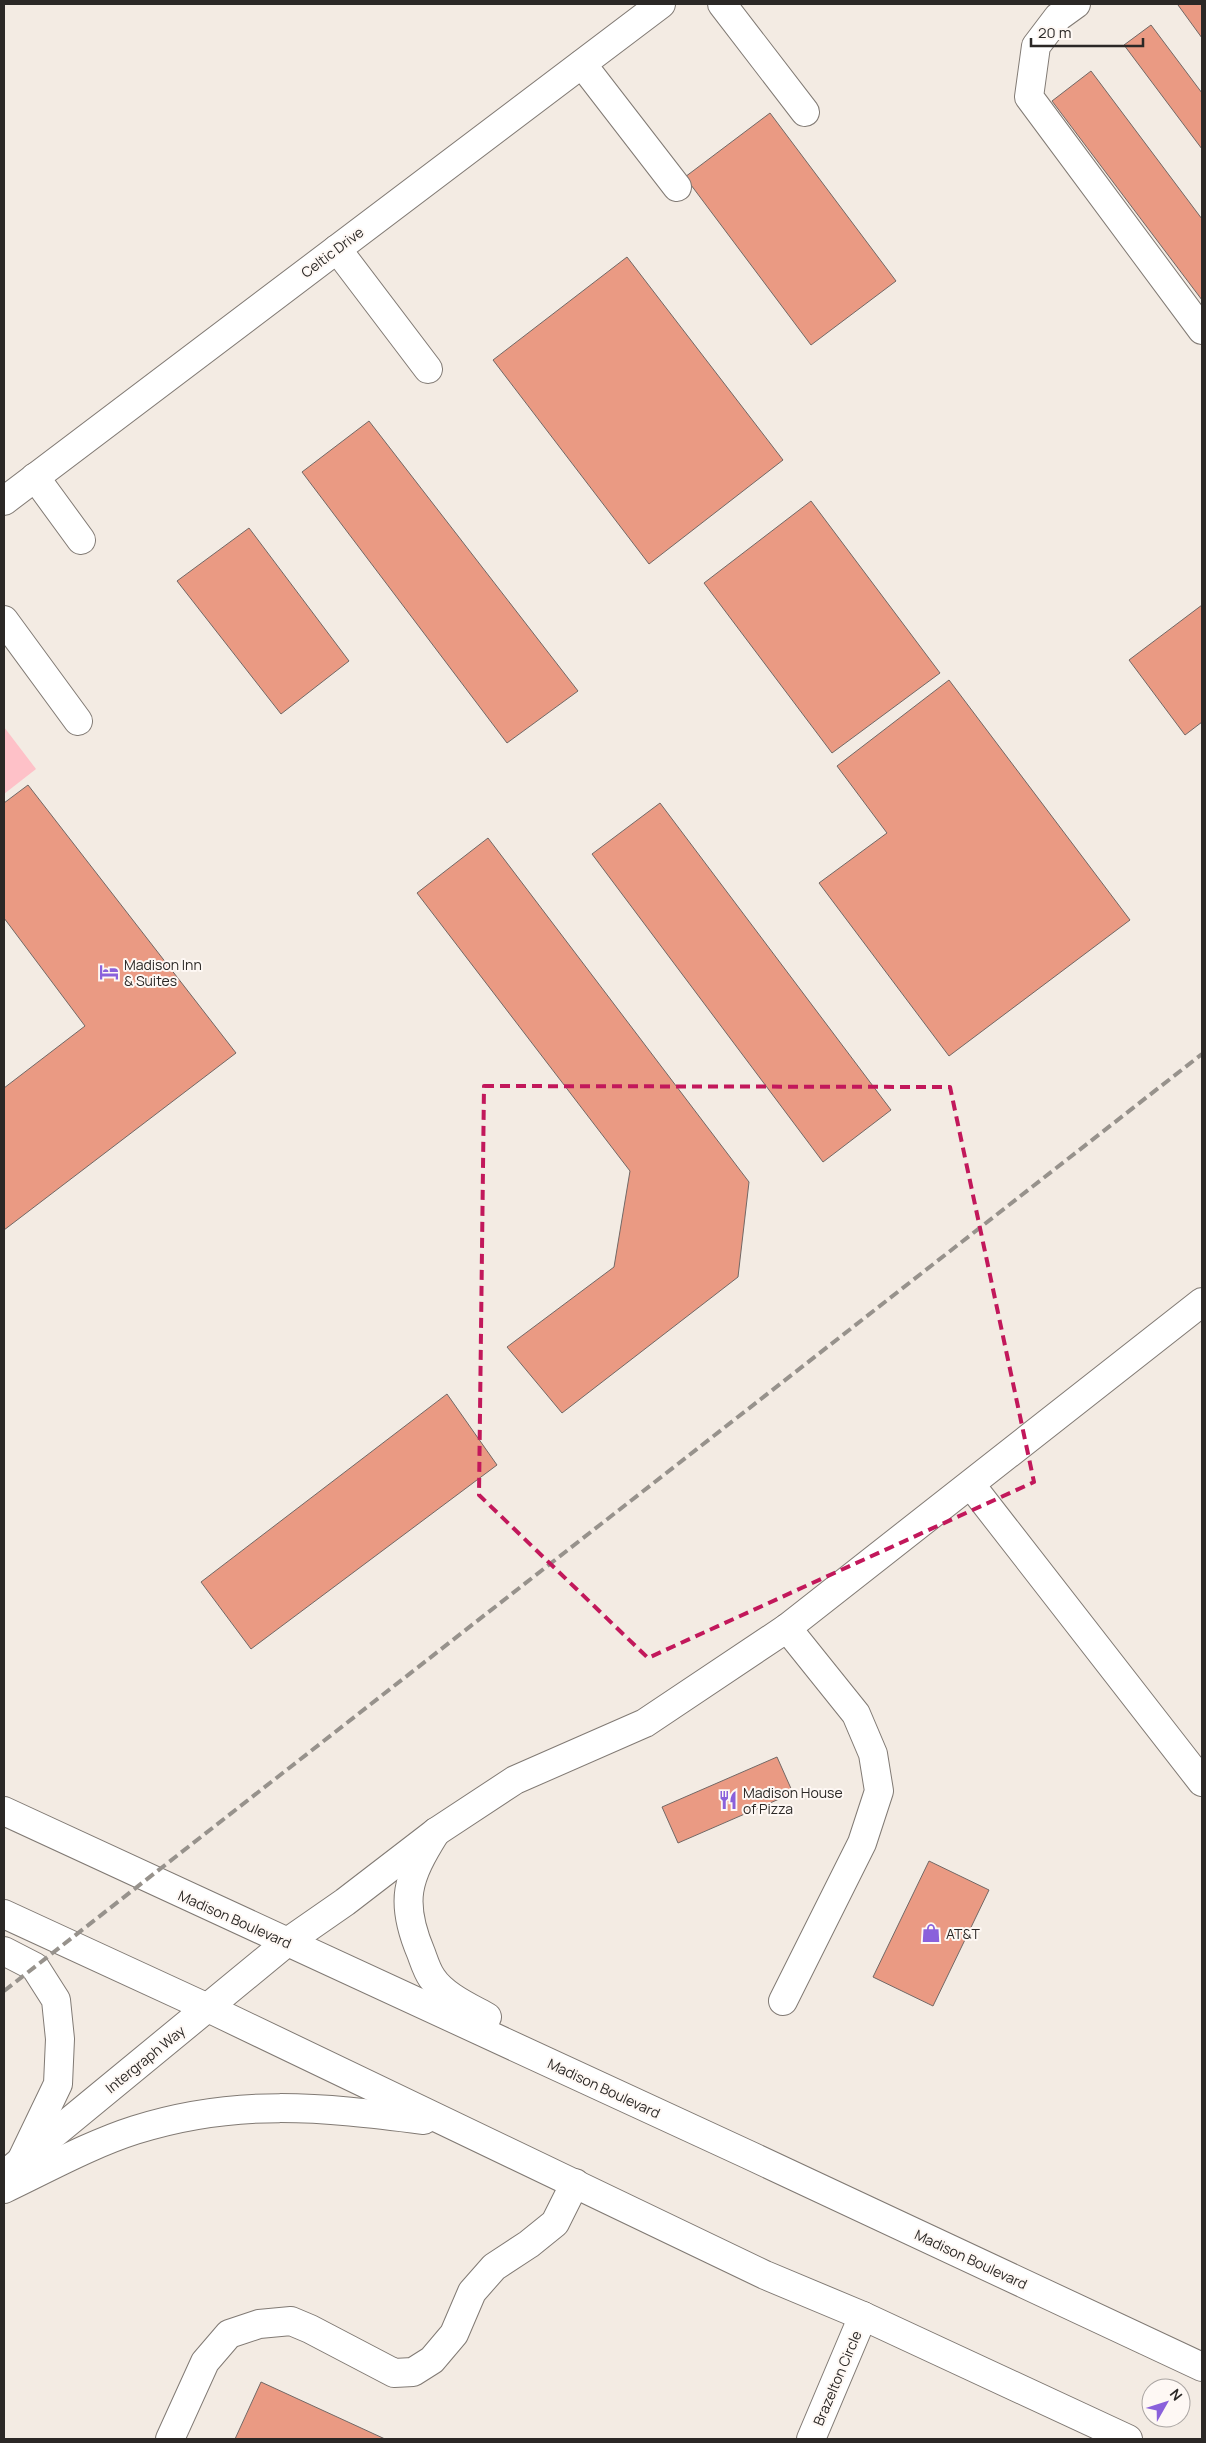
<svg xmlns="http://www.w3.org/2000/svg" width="1206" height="2443" viewBox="0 0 1206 2443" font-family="Manrope,sans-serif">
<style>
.green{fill:#fec1c8}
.building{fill:#ea9a83;stroke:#726865}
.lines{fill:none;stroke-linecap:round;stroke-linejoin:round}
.minor-casing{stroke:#817a74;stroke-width:30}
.major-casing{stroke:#817a74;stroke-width:30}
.minor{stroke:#fff;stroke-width:28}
.major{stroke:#fff;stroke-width:28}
.rail{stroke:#97928c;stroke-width:4;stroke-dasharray:10 5;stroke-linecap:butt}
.marked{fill:none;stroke:#c2185b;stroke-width:4;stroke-dasharray:10 6;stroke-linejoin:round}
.labels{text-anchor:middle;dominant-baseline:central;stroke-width:4;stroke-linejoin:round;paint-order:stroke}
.street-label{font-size:14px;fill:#2b2826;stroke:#fef8f4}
.poi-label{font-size:14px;fill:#2b2826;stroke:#fef8f4;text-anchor:start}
</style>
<rect width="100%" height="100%" fill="#f3ebe3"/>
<path class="green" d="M 4,727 L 36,769 L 4,794 Z"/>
<g class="building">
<path d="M 1180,4 L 1202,4 L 1202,38 L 1178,5 Z"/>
<path d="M 1151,25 L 1202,93 L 1202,149 L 1124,45 Z"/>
<path d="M 1091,71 L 1202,219 L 1202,300 L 1052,101 Z"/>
<path d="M 770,113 L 896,281 L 811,345 L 685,177 Z"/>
<path d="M 627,257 L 783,460 L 649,564 L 493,360 Z"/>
<path d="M 369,421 L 578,691 L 507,743 L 302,472 Z"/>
<path d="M 811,501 L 940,673 L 832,753 L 704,583 Z"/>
<path d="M 249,528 L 349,661 L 281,714 L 177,581 Z"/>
<path d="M 1202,605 L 1202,722 L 1185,735 L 1129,660 Z"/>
<path d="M 949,680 L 1130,920 L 949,1056 L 819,883 L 887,833 L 837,766 Z"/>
<path d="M 28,785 L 236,1053 L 4,1230 L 4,1088 L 85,1026 L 4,918 L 4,803 Z"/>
<path d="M 660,803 L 891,1110 L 823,1162 L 592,854 Z"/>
<path d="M 488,838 L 749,1182 L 738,1277 L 562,1413 L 507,1347 L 614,1267 L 630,1171 L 417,893 Z"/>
<path d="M 447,1394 L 497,1465 L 251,1649 L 201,1582 Z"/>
<path d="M 777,1757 L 793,1793 L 678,1843 L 662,1807 Z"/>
<path d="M 929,1861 L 989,1890 L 933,2006 L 873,1977 Z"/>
<path d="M 261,2382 L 385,2439 L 235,2439 Z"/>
</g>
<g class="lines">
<g class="minor-casing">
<g id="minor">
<path d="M 722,4 L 805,112"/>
<path d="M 1076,4 L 1058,17 L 1036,46 L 1029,97 L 1202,330"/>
<path d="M 582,64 L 677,187"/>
<path d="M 337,249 L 428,369"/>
<path d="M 35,477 L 81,540"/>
<path d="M 4,501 L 661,4"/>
<path d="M 4,620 L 78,721"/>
<path d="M 971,1485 L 1202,1782"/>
<path d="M 783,2001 L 862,1843 L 879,1791 L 873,1754 L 856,1714 L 787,1628"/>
<path d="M 4,2175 L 286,1943 L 345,1902 L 436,1832 L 515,1780 L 645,1723 L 787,1628 L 1202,1302"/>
<path d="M 170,2439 L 205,2362 L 229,2334 L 259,2324 L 291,2321 L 310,2329 L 394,2373 L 413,2372 L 432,2360 L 454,2334 L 472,2292 L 494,2267 L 529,2244 L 555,2223 L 575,2183"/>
<path d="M 811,2439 L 863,2316"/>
</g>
</g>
<g class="major-casing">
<g id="major">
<path d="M 4,1811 L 749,2155 L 1202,2367"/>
<path d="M 436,1832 C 407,1878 399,1901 421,1953 C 424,1961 427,1971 432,1978 C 444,1996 469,2007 487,2017"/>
<path d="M 4,1914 L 208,2008 L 765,2275 L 863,2316 L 1128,2439"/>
<path d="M 4,1951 L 35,1967 L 56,2000 L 60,2039 L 58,2084 L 21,2161"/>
<path d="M 4,2189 C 46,2169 91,2144 135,2130 C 236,2098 322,2107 424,2120"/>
</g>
</g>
<use href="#minor" class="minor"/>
<use href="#major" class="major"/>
<path class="rail" d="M 4,1991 L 1202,1054"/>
</g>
<path class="marked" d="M 484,1086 L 950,1087 L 1034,1482 L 648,1658 L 479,1495 Z"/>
<defs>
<g id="hotel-bare" transform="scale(1.5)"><path d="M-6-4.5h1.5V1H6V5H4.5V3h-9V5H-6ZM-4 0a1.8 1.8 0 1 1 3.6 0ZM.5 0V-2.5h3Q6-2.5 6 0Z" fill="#8a61db" stroke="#fef8f4" stroke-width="2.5" paint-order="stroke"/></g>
<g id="restaurant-bare" transform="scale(1.5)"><path d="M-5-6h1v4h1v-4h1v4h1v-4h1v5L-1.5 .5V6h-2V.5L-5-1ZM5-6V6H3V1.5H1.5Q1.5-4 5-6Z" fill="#8a61db" stroke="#fef8f4" stroke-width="2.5" paint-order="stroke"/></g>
<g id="shop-bare" transform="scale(1.5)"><path d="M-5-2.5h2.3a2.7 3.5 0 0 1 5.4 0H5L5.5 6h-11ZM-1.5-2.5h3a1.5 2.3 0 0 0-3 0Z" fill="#8a61db" stroke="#fef8f4" stroke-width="2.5" paint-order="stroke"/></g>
</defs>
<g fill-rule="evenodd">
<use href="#hotel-bare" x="109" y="972"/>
<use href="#restaurant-bare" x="728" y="1800"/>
<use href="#shop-bare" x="931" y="1933"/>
</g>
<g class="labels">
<g class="street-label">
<text transform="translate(332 252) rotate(-37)">Celtic Drive</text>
<text transform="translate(235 1919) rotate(24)">Madison Boulevard</text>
<text transform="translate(145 2059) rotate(-39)">Intergraph Way</text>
<text transform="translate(604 2088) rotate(25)">Madison Boulevard</text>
<text transform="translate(971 2259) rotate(25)">Madison Boulevard</text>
<text transform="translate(837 2378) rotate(-67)">Brazelton Circle</text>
</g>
<g class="poi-label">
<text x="124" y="964">Madison Inn<tspan x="124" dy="16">&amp; Suites</tspan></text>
<text x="743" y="1792">Madison House<tspan x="743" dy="16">of Pizza</tspan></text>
<text x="946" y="1933">AT&amp;T</text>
</g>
</g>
<rect width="1206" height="2443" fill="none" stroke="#2b2826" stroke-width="10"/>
<g transform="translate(1166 2403) rotate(51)"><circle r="24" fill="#fef8f4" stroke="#aaa5a2"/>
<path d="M0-4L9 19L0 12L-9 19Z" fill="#8a61db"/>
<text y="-8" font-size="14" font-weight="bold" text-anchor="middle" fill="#2b2826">N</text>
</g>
<path d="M1031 38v8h112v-8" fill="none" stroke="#2b2826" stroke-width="2.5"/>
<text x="1038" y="38" font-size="15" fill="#2b2826" stroke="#fef8f4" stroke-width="4" paint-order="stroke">20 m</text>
</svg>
